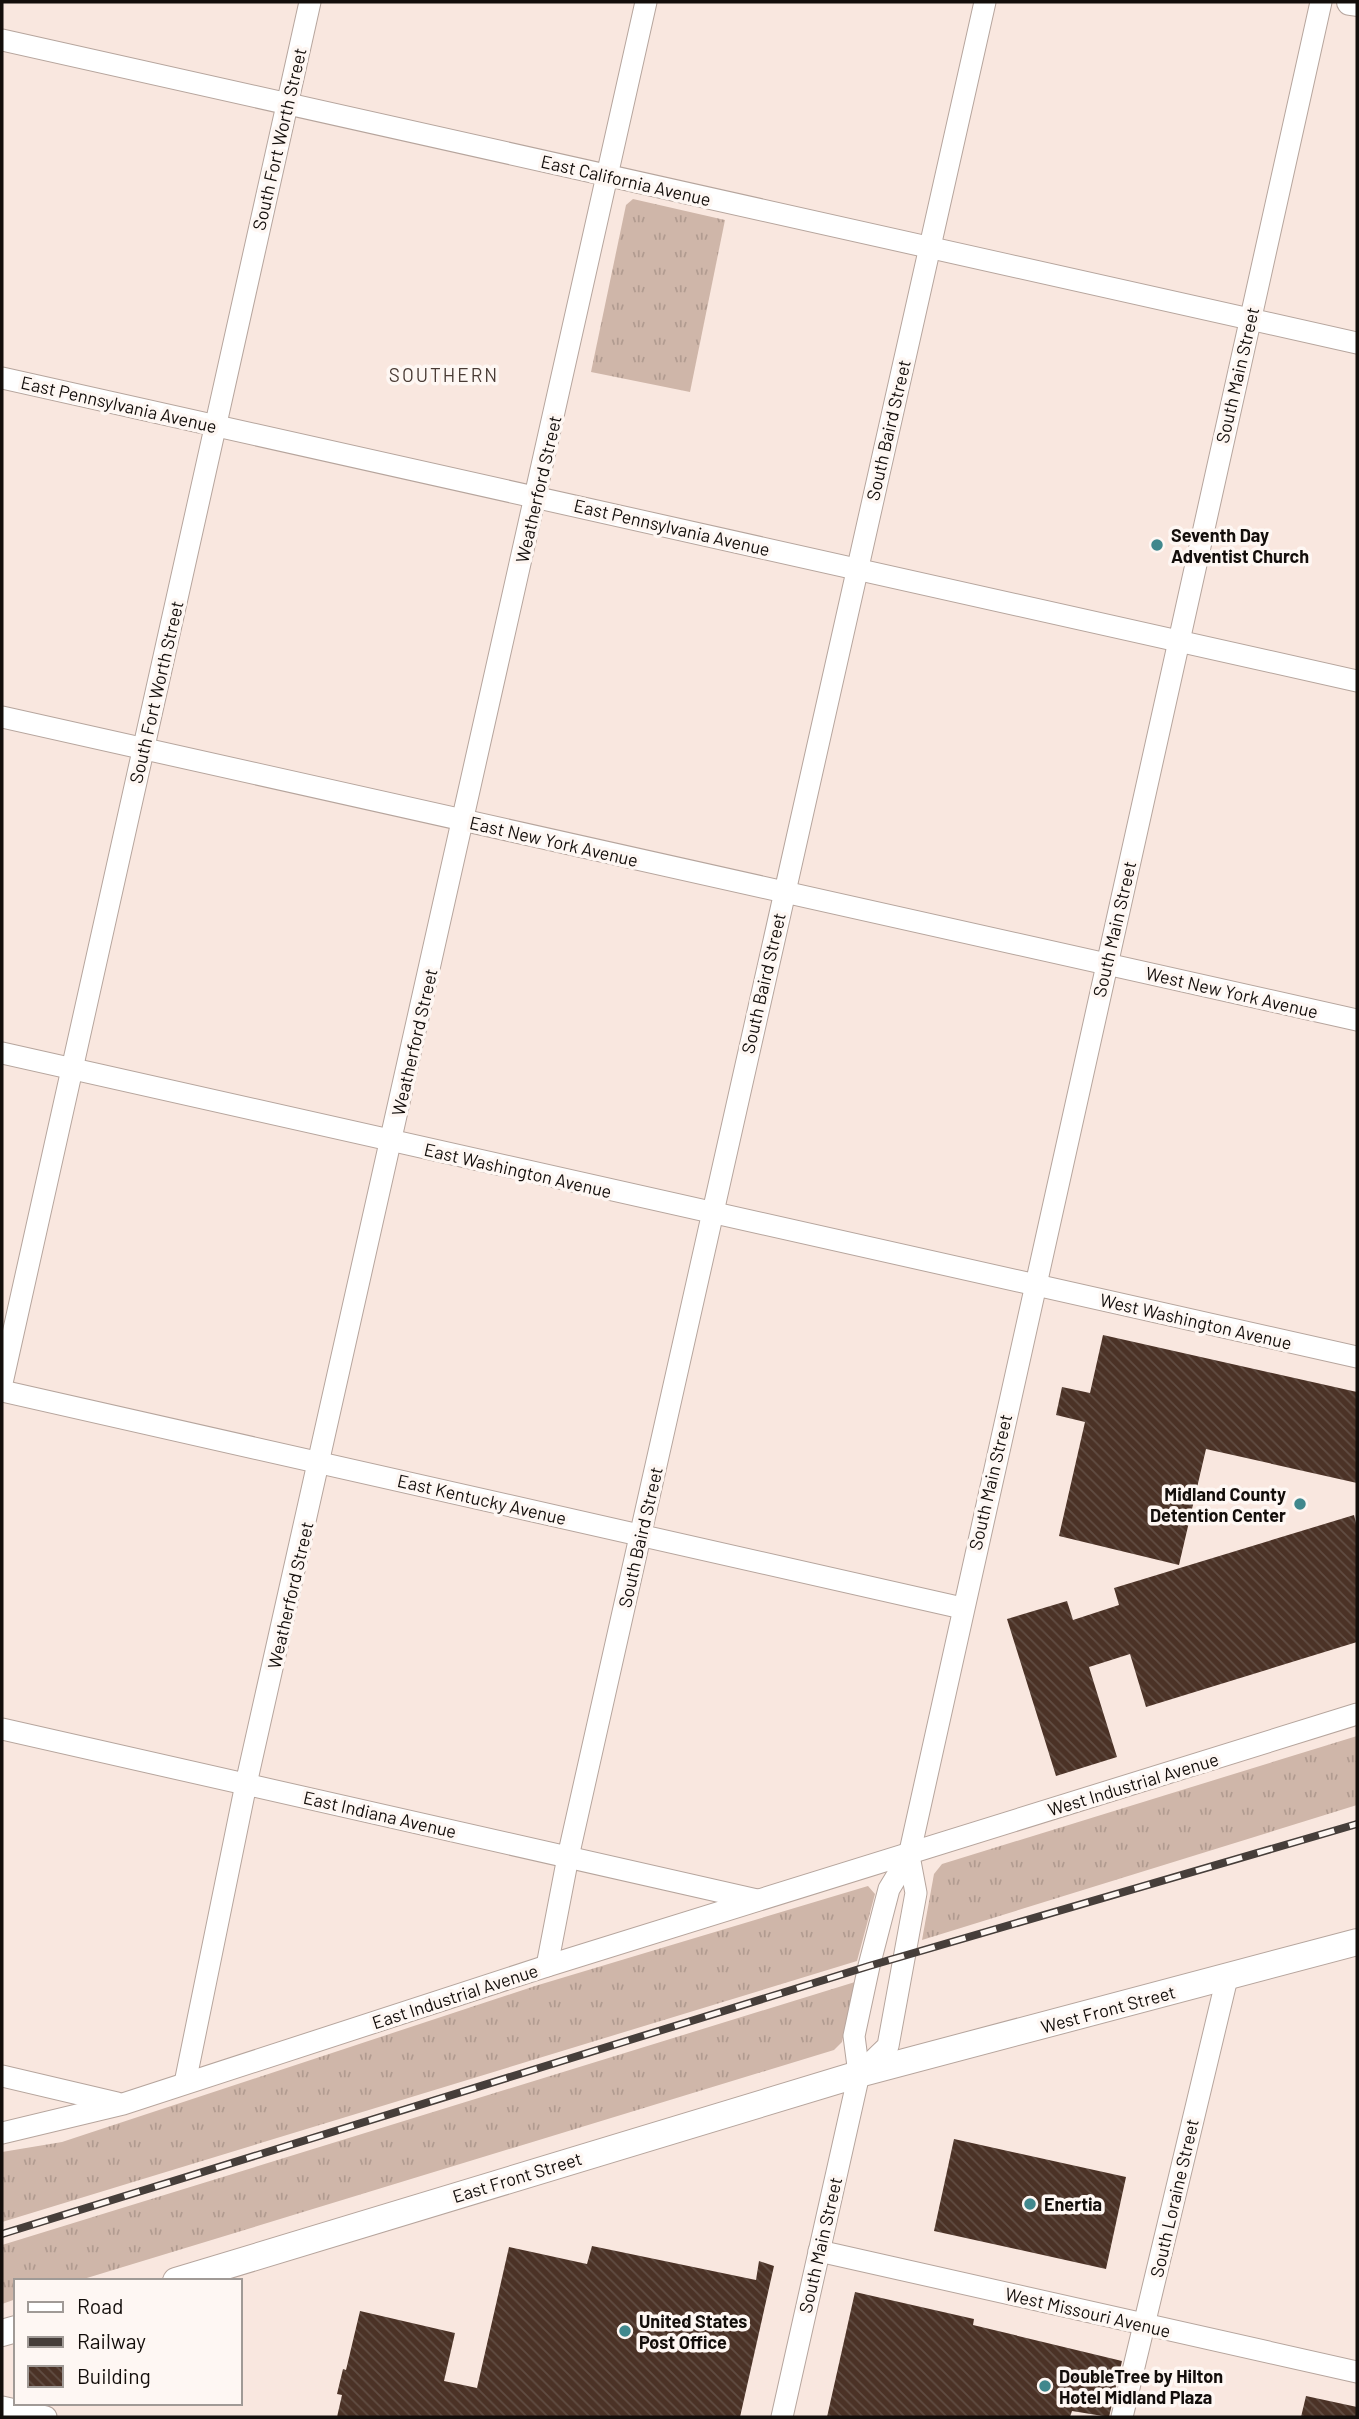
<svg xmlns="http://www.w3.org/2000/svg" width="1359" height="2419" viewBox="0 0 1359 2419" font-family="Barlow,sans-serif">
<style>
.grass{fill:url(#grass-tufts)}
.building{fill:url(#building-back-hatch)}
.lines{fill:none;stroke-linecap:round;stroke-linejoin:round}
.minor-casing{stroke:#b6a59d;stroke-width:23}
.major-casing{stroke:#b6a59d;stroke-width:28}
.minor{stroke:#fff;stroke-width:21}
.major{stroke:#fff;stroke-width:26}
.rail-casing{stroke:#463e3a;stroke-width:8}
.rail{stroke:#fef7f3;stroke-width:5;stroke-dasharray:16;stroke-linecap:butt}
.poi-dot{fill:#40888d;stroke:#fef7f3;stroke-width:2.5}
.labels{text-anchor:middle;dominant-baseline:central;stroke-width:7;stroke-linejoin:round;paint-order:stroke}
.street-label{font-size:18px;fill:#130e0b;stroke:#fef7f3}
.poi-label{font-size:18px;font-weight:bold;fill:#130e0b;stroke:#fef7f3;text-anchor:start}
.neighbourhood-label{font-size:19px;letter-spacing:2px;fill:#493b35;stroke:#fef7f3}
</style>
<defs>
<pattern id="grass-tufts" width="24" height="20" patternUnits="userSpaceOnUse" patternTransform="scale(1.75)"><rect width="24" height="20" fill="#cfb6a9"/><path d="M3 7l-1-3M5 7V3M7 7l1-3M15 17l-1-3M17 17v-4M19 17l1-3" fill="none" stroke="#b19b90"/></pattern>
<pattern id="building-back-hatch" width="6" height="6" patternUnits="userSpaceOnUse" patternTransform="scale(1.75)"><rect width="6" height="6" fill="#4b3226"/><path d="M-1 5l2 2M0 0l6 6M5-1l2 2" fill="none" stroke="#614d43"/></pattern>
</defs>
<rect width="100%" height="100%" fill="#f9e7df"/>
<g class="grass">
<path d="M 633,199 L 725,220 L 690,392 L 591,372 L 626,205 Z"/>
<path d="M 1357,1736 L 1357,1805 L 922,1940 L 934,1874 L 942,1864 Z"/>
<path d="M 868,1886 L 875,1894 L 857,1961 L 2,2222 L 2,2152 L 62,2142 L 535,1986 Z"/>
<path d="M 855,1982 L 842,2042 L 834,2050 L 77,2281 L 16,2281 L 16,2299 L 2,2304 L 2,2245 Z"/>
</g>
<g class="building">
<path d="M 1103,1335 L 1357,1392 L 1357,1483 L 1206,1449 L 1179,1565 L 1059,1536 L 1085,1422 L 1056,1415 L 1062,1387 L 1090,1393 Z"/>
<path d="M 1354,1515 L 1357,1527 L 1357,1642 L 1146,1707 L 1130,1654 L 1089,1667 L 1117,1757 L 1056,1776 L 1007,1619 L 1067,1601 L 1073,1620 L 1119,1605 L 1114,1588 Z"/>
<path d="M 954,2139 L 1126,2177 L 1106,2269 L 934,2231 Z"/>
<path d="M 592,2246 L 756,2280 L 759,2261 L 774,2266 L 740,2417 L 337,2417 L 342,2395 L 337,2394 L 343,2369 L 346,2370 L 360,2311 L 455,2333 L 444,2381 L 477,2388 L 509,2247 L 587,2264 Z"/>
<path d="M 855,2292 L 974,2319 L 973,2325 L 1122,2361 L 1109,2417 L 1072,2411 L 1070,2417 L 827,2417 Z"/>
<path d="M 1306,2396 L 1357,2407 L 1357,2417 L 1301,2417 Z"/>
</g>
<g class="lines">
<g class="minor-casing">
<g id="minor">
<path d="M 2,40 L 1357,343"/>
<path d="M 2,378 L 1357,681"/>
<path d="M 2,717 L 1357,1020"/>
<path d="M 2,1053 L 1357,1357"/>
<path d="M 2,1383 L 310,2"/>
<path d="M 2,1391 L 962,1608"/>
<path d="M 2,1729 L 757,1900"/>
<path d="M 547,1966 L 568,1857 L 985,2"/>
<path d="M 859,2074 L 888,2046 L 916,1893 L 909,1856"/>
<path d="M 2,2076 L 117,2103"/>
<path d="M 185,2083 L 246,1784 L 646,2"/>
<path d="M 2,2133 L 123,2104 L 547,1966 L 1357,1714"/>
<path d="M 819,2251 L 1357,2372"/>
<path d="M 2,2407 L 46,2417"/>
<path d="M 782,2417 L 859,2074 L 854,2036 L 869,1966 L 889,1889 L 909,1856 L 1321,2"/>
<path d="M 1122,2417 L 1227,1978"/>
</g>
</g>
<g class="major-casing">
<g id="major">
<path d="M 1350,2 L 1357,3"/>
<path d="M 176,2281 L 859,2074 L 1357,1942"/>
<path d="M 2,2333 L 16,2329"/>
</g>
</g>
<use href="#minor" class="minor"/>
<use href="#major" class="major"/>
<g class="rail-casing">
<path id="rail" d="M 2,2234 L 869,1966 L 1357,1824"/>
</g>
<use href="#rail" class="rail"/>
</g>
<g class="poi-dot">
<circle cx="1157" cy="545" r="7"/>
<circle cx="1300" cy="1504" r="7"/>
<circle cx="1030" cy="2204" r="7"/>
<circle cx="625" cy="2331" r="7"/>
<circle cx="1045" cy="2386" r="7"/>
</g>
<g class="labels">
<g class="street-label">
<text transform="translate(279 139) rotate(-77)">South Fort Worth Street</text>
<text transform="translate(626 180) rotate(13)">East California Avenue</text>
<text transform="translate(1237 375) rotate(-77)">South Main Street</text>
<text transform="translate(119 404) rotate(13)">East Pennsylvania Avenue</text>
<text transform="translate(888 430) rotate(-77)">South Baird Street</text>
<text transform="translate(538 489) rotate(-77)">Weatherford Street</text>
<text transform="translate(672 527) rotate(13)">East Pennsylvania Avenue</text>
<text transform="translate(156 692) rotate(-77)">South Fort Worth Street</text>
<text transform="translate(554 841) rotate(13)">East New York Avenue</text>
<text transform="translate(1114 929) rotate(-77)">South Main Street</text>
<text transform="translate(763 983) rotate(-77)">South Baird Street</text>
<text transform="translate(1232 992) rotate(13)">West New York Avenue</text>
<text transform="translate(414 1042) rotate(-77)">Weatherford Street</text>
<text transform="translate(518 1170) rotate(13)">East Washington Avenue</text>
<text transform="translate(1196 1321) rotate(13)">West Washington Avenue</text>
<text transform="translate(990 1482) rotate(-77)">South Main Street</text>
<text transform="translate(482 1499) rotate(13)">East Kentucky Avenue</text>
<text transform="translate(640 1537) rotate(-77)">South Baird Street</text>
<text transform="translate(290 1595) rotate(-77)">Weatherford Street</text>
<text transform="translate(1133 1784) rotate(-17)">West Industrial Avenue</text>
<text transform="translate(380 1814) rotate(13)">East Indiana Avenue</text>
<text transform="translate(455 1996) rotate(-18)">East Industrial Avenue</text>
<text transform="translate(1108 2009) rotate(-15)">West Front Street</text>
<text transform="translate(517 2177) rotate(-17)">East Front Street</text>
<text transform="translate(1174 2198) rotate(-77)">South Loraine Street</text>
<text transform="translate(820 2245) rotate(-77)">South Main Street</text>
<text transform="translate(1088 2312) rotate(13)">West Missouri Avenue</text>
</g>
<g class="poi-label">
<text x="1171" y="535">Seventh Day<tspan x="1171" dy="21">Adventist Church</tspan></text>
<text x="1286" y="1494" text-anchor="end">Midland County<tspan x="1286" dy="21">Detention Center</tspan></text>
<text x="1044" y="2204">Enertia</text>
<text x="639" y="2321">United States<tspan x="639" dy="21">Post Office</tspan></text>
<text x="1059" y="2376">DoubleTree by Hilton<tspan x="1059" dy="21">Hotel Midland Plaza</tspan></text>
</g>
<g class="neighbourhood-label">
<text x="444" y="374">SOUTHERN</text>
</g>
</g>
<rect width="1359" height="2419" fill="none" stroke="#130e0b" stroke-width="7"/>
<rect x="14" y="2279" width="228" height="126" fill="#fef7f3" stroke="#a09a96" stroke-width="2"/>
<rect x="28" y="2302" width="35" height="10" fill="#ffffff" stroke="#a09a96" stroke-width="2"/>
<text x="77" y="2314" font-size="21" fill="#130e0b">Road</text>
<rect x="28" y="2337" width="35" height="10" fill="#463e3a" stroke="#a09a96" stroke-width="2"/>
<text x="77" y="2349" font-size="21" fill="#130e0b">Railway</text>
<rect x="28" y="2366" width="35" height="21" fill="url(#building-back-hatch)" stroke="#a09a96" stroke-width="2"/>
<text x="77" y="2384" font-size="21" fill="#130e0b">Building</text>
</svg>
